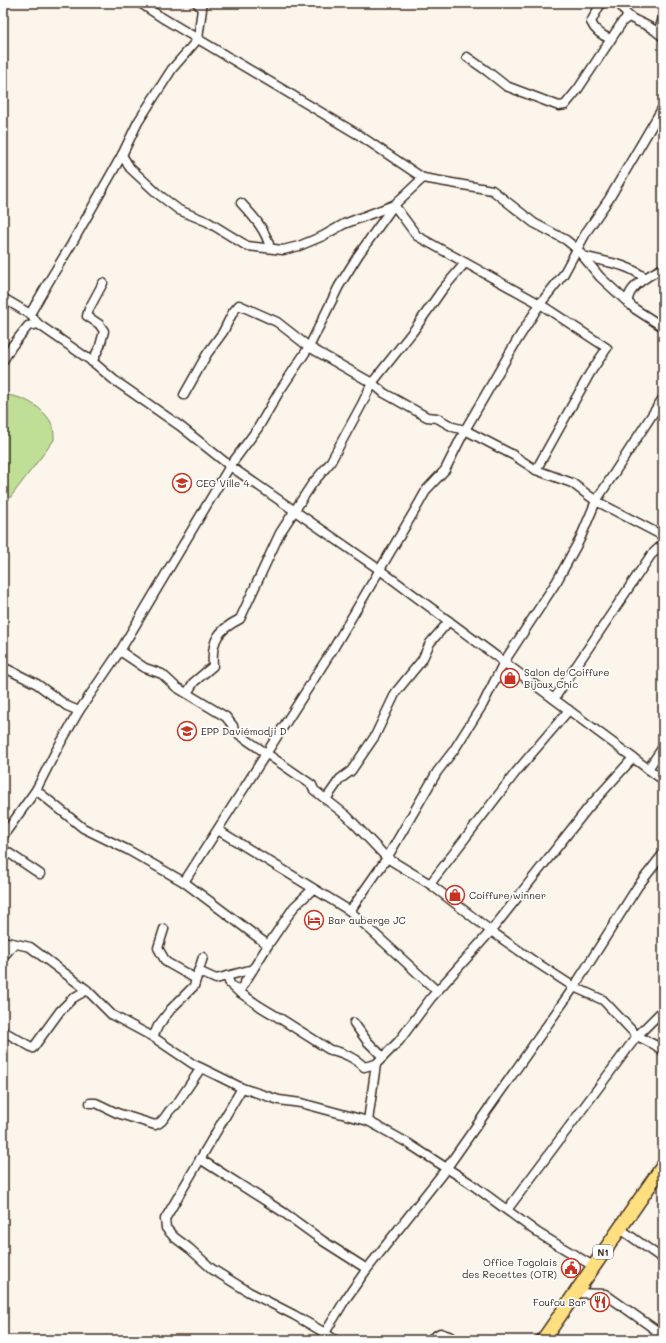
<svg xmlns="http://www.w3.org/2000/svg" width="666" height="1343" viewBox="0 0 666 1343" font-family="Mali,sans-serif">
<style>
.green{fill:#bfde96;stroke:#7d845a}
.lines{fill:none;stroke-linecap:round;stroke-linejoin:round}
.minor-casing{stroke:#3b2a1e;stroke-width:11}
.trunk-casing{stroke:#3b2a1e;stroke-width:16}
.minor{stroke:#fff;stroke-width:8}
.trunk{stroke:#ffdf80;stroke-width:13}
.labels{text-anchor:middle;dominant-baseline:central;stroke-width:3.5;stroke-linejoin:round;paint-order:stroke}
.shield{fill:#fff;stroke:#766a62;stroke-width:1}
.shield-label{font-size:9px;font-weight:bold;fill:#3b2a1e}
.poi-label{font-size:10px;fill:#3b2a1e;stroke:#fff;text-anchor:start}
</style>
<rect width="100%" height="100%" fill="#fbf5ec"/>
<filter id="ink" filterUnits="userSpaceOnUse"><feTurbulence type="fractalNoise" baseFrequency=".025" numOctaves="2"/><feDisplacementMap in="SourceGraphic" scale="8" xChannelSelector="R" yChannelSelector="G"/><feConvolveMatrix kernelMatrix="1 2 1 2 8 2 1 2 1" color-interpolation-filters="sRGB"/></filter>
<g filter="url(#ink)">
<path class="green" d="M 3,395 C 22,395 46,408 53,427 C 54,431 54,436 54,440 L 3,507 Z"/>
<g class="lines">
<g class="minor-casing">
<g id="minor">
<path d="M 140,3 L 161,17 L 359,135 L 423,178"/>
<path d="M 601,3 L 591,22 C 595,31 602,36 611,39"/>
<path d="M 620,3 C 629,25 643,19 658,33"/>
<path d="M 663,18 L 658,33 L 663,37"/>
<path d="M 467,57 L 487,71 L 506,86 L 559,106 L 565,105 L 578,89 L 623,21 L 629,17"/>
<path d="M 122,155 L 130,168 L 158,194 L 179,210 L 208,222 L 247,246 L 283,250 L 299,246 L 323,236 L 344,224 L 394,205"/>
<path d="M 241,203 C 253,216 266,230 270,248"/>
<path d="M 394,205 L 417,236 L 540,304 L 607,348 L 590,373 L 536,470"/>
<path d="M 583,256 C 604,262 627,263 645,278"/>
<path d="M 3,298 L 30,314 L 38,324 L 93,362 L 114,380 L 180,426 L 230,466 L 380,570 L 663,780"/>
<path d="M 628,303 C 626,287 651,274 663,268"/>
<path d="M 30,314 L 52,276 L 71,245 L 122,155 L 138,122 L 172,69 L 198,39 L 202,9 L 197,3"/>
<path d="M 3,361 L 12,346 L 28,326 L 38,324"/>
<path d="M 92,362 L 100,346 L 104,331 L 99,324 L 87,316 L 89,309 L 103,283"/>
<path d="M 184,395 L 207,354 L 223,332 L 233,312 L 239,305 L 277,322 L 309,347 L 372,383 L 384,393 L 427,417 L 437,418 L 453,427 L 465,430 L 513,455 L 536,470 L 572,483 L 596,501 L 663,536"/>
<path d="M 120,651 L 145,668 L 162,674 L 176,687 L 226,717 L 233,726 L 234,731 L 312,785 L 314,790 L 347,816 L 387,858 L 430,884 L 491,931 L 531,959 L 574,987 L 603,1000 L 637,1036 L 655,1045 L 663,1051"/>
<path d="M 3,667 L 37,684 L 67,706 L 79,711"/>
<path d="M 187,693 L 194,682 L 213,666 C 211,640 218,630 240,619 L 280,533 L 312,484 L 330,463 L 362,404 L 372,383 L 414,330 L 442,290 L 465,263"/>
<path d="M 554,699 L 651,555 L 663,544"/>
<path d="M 648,769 L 663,747"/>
<path d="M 36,790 L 83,828 L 128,850 L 184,882 L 268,945"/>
<path d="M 326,799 L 340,779 L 351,771 L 375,736 L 396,692 L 422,660 L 430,643 L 449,621"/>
<path d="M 218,830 L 350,911 L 437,991"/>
<path d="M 3,836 L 36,790 L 56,751 L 79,711 L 120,651 L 230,466 L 258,428 L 279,392 L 309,347 L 339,286 L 359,254 L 394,205 L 423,178 L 492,190 L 534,223 L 566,240 L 577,249 L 600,277 L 635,309 L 663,327"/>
<path d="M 3,849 L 40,874"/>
<path d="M 184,882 L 333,649 L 418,505 L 427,489 L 445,470 L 465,430 L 516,342 L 540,304 L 563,275 L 587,231 L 609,199 L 663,107"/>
<path d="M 430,884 L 516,772 L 569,710"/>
<path d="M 350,911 L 387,858 L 437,772 L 454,750 L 483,704 L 504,662 L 557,581 L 580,539 L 596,501 L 663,398"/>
<path d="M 164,929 L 158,948 L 166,962 L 196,979"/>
<path d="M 3,941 L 30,947 L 87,990 L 112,1015 L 153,1037 L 193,1064 L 212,1073 L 242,1088 L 279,1100 L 301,1103 L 368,1121 L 406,1142 L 470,1183 L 538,1233 L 593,1266"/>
<path d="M 3,957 L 14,944"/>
<path d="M 198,971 L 216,979 L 253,969"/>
<path d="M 227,976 L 230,984 L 239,992 L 261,1007 L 281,1019 L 330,1050 C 340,1051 357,1059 364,1067 L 376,1064"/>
<path d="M 239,992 L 268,945 L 294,907 L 313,889"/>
<path d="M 354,1023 L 367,1041 L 383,1057"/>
<path d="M 3,1031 L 33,1048 L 60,1011 L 73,998 L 87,990"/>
<path d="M 153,1037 L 158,1026 L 171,1009 L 194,986 L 203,957"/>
<path d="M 242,1088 L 165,1219 L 166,1228 L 174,1237 L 190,1249 L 212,1269 L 249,1292 L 294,1315 L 325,1333 L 321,1340"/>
<path d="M 90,1103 L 96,1103 L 117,1113 L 155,1125 C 165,1123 167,1109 176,1105 L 201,1068"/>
<path d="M 368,1121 L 376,1064 L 399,1041 L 431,998 L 491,931 L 588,808 L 633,758"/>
<path d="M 200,1159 L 283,1212 L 323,1241 L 367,1269"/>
<path d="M 507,1210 L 637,1036 L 663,1010"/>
<path d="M 619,1228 L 663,1259"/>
<path d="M 575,1293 L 605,1294 L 663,1335"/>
<path d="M 335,1340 L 325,1333 L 345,1300 L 367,1269 L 446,1169 L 574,987 L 638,886 L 663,854"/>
<path d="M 429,1340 L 440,1333 L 449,1336 L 456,1340"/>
<path d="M 652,1340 L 658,1332"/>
</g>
</g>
<g class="trunk-casing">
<path id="trunk" d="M 543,1340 L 663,1166"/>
</g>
<use href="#minor" class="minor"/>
<use href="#trunk" class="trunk"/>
</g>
</g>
<defs>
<g id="school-ring" transform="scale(1)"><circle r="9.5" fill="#fff" stroke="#c8321e" stroke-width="1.5"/><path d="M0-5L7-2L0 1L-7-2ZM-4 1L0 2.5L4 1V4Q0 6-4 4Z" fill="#c8321e"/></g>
<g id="shop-ring" transform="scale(1)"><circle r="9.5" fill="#fff" stroke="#c8321e" stroke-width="1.5"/><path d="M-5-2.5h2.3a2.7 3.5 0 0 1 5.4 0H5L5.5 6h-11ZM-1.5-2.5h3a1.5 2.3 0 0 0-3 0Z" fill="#c8321e"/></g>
<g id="hotel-ring" transform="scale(1)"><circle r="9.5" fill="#fff" stroke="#c8321e" stroke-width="1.5"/><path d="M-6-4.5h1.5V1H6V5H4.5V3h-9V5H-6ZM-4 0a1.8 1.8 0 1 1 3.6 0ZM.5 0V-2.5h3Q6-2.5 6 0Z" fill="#c8321e"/></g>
<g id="civic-ring" transform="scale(1)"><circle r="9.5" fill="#fff" stroke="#c8321e" stroke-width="1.5"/><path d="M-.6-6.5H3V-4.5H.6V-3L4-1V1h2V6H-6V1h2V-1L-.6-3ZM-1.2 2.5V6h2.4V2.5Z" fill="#c8321e"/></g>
<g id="restaurant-ring" transform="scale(1)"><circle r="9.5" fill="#fff" stroke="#c8321e" stroke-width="1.5"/><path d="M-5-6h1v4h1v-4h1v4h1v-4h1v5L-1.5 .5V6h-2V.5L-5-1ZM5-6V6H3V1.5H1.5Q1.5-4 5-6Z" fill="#c8321e"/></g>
</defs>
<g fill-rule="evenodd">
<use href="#school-ring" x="182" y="483"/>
<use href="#shop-ring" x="510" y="678"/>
<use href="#school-ring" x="187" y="731"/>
<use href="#shop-ring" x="455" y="895"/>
<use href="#hotel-ring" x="314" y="920"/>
<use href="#civic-ring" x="571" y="1268"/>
<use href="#restaurant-ring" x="600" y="1302"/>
</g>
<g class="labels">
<rect class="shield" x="593" y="1245" width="20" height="14" rx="3"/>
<g class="shield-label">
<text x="603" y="1252">N1</text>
</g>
<g class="poi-label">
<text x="196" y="483">CEG Ville 4</text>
<text x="524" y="672">Salon de Coiffure<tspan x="524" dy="12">Bijoux Chic</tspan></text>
<text x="201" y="731">EPP Daviémodji D</text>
<text x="469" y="895">Coiffure winner</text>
<text x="328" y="920">Bar auberge JC</text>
<text x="557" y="1262" text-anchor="end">Office Togolais<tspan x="557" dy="12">des Recettes (OTR)</tspan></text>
<text x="586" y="1302" text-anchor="end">Foufou Bar</text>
</g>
</g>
<rect width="666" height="1343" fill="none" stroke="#fff" stroke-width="16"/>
<rect x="8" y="8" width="650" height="1327" fill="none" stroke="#3b2a1e" stroke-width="1.5" filter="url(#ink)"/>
</svg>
